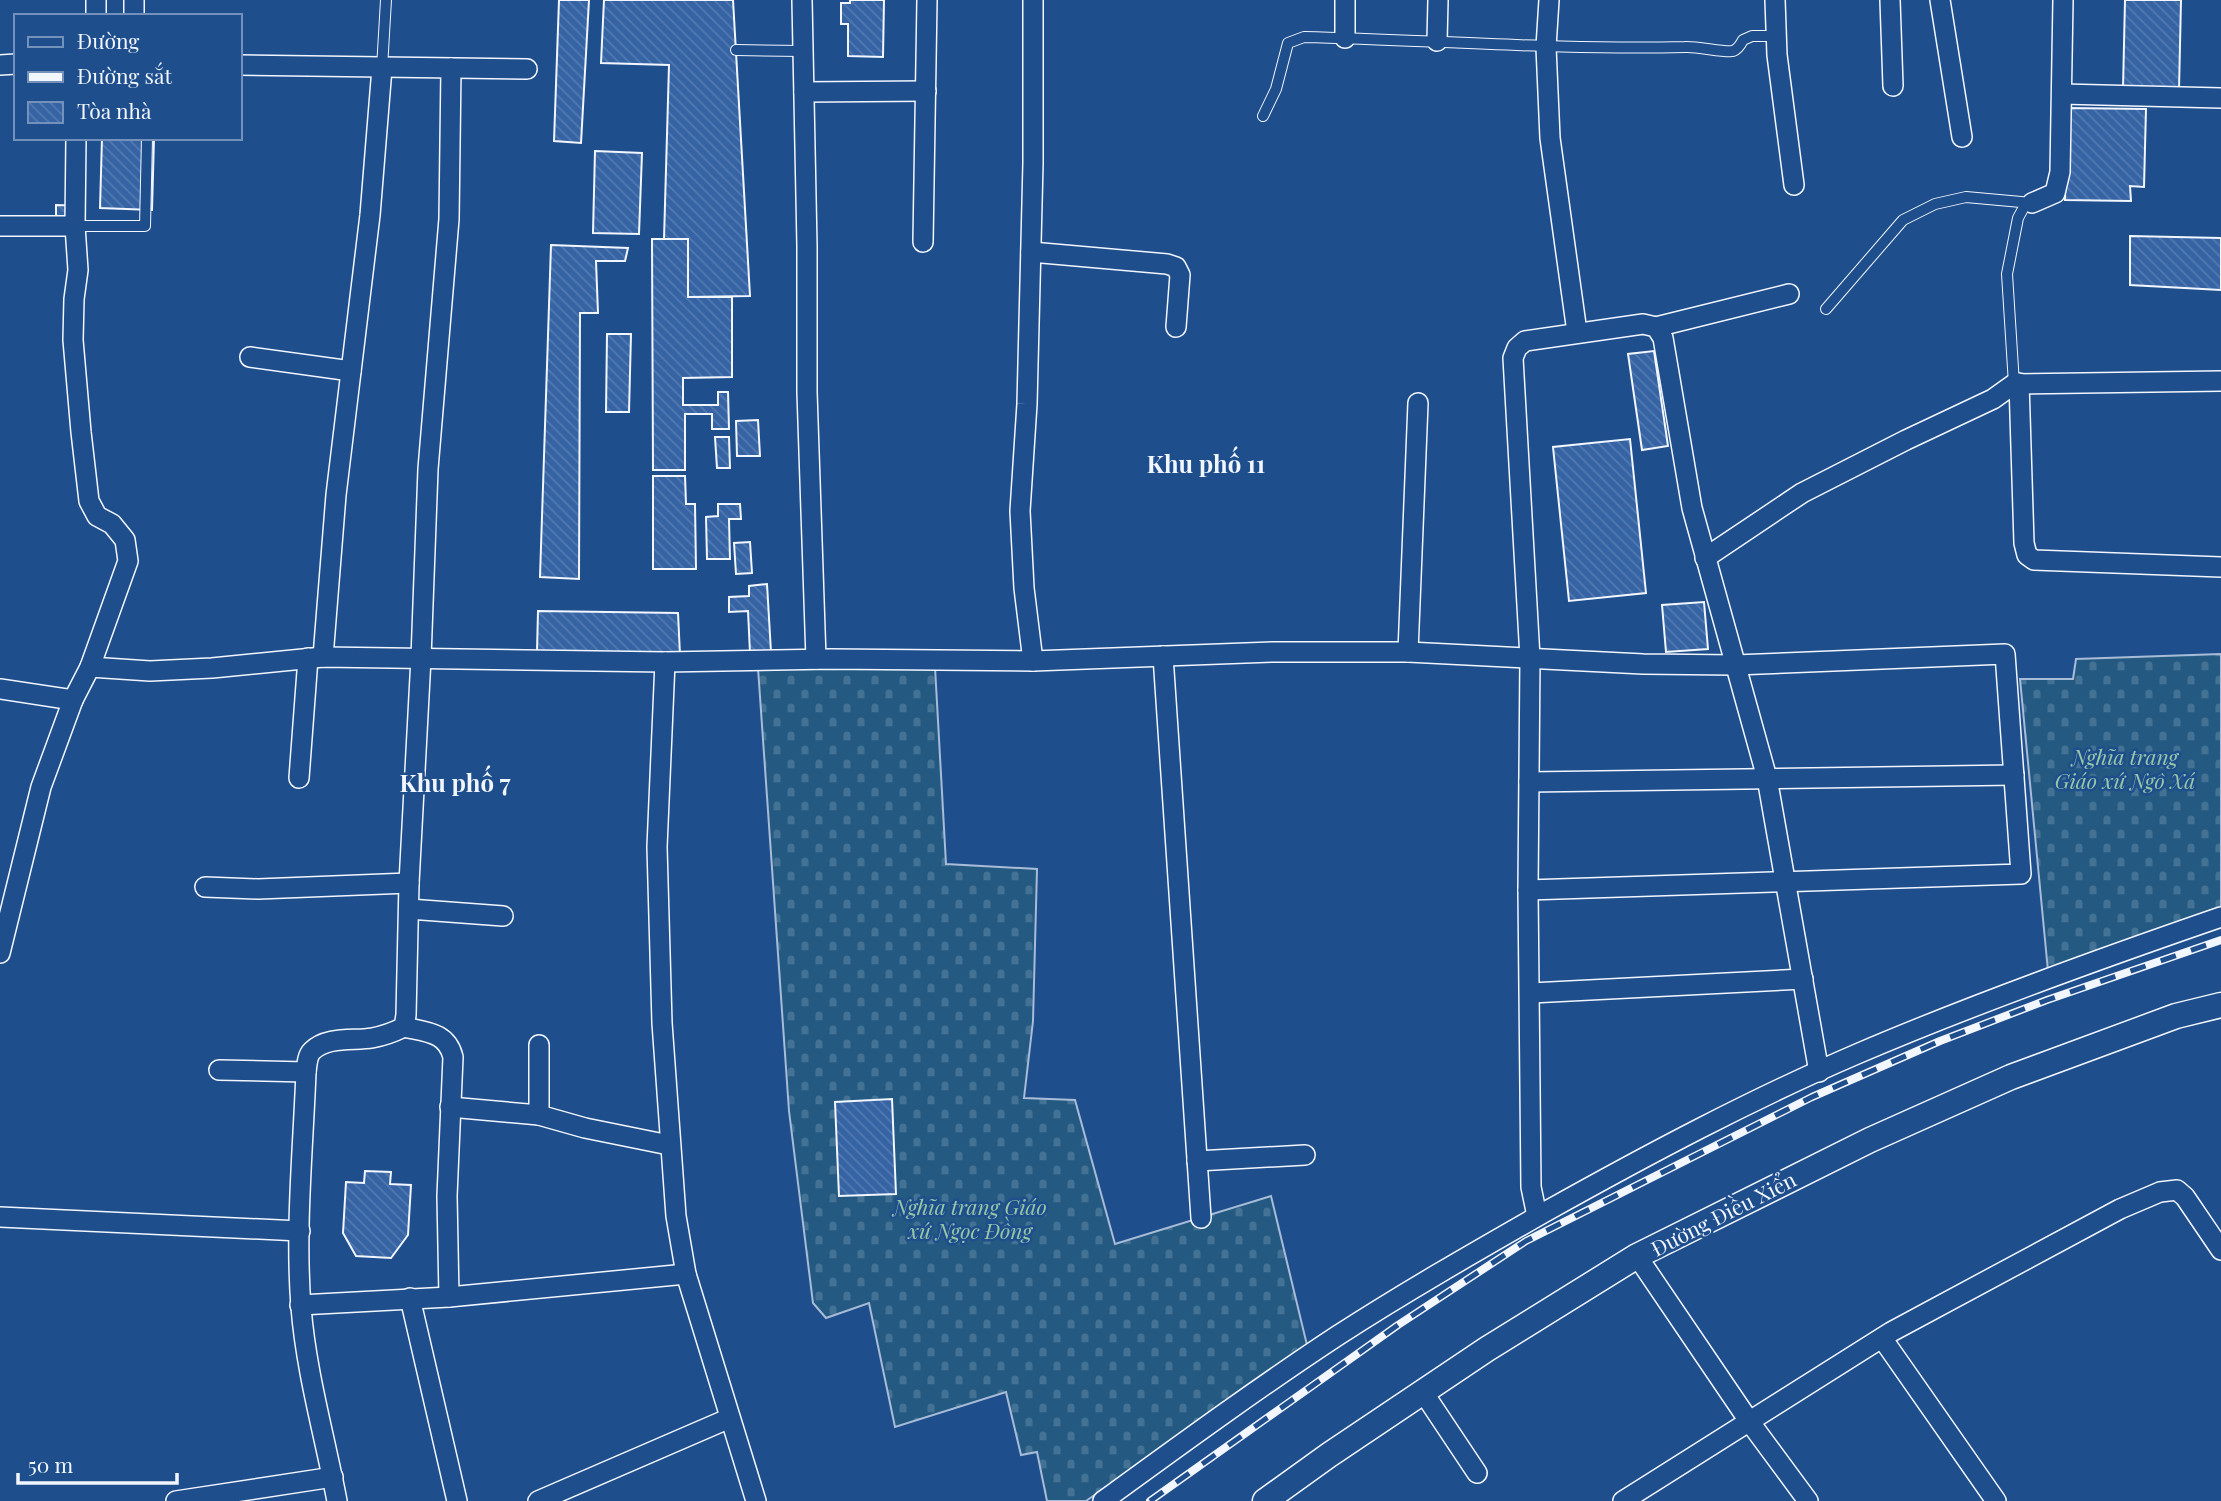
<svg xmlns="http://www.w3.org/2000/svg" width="2221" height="1501" viewBox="0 0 2221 1501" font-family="'Playfair Display',serif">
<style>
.cemetery{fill:url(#cemetery-stones);stroke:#a8bbd7;stroke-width:2}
.building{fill:url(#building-back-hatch);stroke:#f2f6ff;stroke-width:2}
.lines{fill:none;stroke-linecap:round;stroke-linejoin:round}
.service-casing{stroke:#f2f6ff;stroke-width:12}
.minor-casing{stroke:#f2f6ff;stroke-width:22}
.tertiary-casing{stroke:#f2f6ff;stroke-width:27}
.service{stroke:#1f4e8c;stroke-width:10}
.minor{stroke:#1f4e8c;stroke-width:19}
.tertiary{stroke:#1f4e8c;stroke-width:24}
.rail-casing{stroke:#f2f6ff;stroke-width:8}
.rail{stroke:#1f4e8c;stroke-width:5;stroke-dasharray:16;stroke-linecap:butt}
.labels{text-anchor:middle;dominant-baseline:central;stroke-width:5;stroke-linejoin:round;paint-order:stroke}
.park-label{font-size:21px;font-style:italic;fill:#97c8a6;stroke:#1f4e8c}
.street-label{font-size:21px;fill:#f2f6ff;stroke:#1f4e8c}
.quarter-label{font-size:24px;font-weight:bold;fill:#f2f6ff;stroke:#1f4e8c}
</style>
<defs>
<pattern id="cemetery-stones" width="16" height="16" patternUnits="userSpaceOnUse" patternTransform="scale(1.75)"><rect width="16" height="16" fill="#245a82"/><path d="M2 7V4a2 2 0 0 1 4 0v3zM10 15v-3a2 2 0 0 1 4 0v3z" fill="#447295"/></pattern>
<pattern id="building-back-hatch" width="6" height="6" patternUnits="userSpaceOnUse" patternTransform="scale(1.75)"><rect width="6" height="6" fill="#3563a3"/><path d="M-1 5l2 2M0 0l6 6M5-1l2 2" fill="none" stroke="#537ab1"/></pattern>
</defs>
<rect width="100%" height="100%" fill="#1f4e8c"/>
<g class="cemetery">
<path d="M 2221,654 L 2221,909 L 2048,971 L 2020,679 L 2073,679 L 2076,659 Z"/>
<path d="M 935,667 L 946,864 L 1037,869 L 1033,1021 L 1024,1098 L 1075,1100 L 1115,1244 L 1271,1196 L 1307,1345 L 1086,1501 L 1047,1501 L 1037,1452 L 1021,1455 L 1006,1392 L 895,1427 L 869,1303 L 826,1318 L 813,1303 L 789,1111 L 758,668 Z"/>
</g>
<g class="building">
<path d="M 559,0 L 589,0 L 581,143 L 554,141 Z"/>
<path d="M 604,0 L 733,0 L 750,296 L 688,297 L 688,239 L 664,239 L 669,65 L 601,63 Z"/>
<path d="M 850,0 L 884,0 L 883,57 L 848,56 L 848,24 L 841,24 L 841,3 L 850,3 Z"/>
<path d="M 2125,0 L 2181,0 L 2179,90 L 2123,89 Z"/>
<path d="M 2067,108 L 2146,109 L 2144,187 L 2130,186 L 2131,201 L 2065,200 Z"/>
<path d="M 102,138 L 154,138 L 152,210 L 100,208 Z"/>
<path d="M 595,151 L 642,153 L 639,234 L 593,233 Z"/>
<path d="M 56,205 L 83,206 L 56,229 Z"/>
<path d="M 2130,236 L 2221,238 L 2221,290 L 2130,285 Z"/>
<path d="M 652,239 L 688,239 L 688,297 L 732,297 L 732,377 L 683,378 L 683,405 L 718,405 L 718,392 L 728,392 L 729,429 L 712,429 L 712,414 L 685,414 L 685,470 L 653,470 Z"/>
<path d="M 551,245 L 628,248 L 625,261 L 596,261 L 598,313 L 580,313 L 579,579 L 540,577 Z"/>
<path d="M 607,334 L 631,334 L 629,412 L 606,412 Z"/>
<path d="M 1654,351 L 1668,446 L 1642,450 L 1628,354 Z"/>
<path d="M 758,420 L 760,456 L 737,456 L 736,421 Z"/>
<path d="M 715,437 L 729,437 L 730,468 L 717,468 Z"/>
<path d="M 1630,439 L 1646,593 L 1569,601 L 1553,447 Z"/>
<path d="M 653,476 L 685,476 L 686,504 L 695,504 L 696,569 L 653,569 Z"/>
<path d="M 718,504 L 740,504 L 741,519 L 729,519 L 730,559 L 707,559 L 706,517 L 718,516 Z"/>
<path d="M 750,542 L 752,573 L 736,574 L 734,543 Z"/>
<path d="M 767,584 L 771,652 L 750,653 L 748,611 L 729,612 L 729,597 L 749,596 L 749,586 Z"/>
<path d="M 1704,602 L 1708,649 L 1666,652 L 1662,605 Z"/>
<path d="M 538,611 L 678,613 L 680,655 L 537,652 Z"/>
<path d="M 892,1099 L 896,1194 L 839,1196 L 835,1102 Z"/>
<path d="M 365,1171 L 391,1172 L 390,1184 L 411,1185 L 408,1235 L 391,1258 L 356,1256 L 343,1233 L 346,1182 L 364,1183 Z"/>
</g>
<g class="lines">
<g class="service-casing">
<g id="service">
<path d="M 736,50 L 802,51"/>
<path d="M 382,68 L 386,0"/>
<path d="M 1263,116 L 1276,89 L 1288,43 L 1304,37 C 1431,40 1558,50 1685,47 C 1696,46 1726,53 1733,51 C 1738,49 1741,44 1743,40 L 1752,36 L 1776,36"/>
<path d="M 75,226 L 145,226 L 147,138"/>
<path d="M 1826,309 L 1903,220 L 1935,204 L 1966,197 L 2032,203"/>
<path d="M 2014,384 L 2007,274 L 2018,218 L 2024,207 L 2031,204"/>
</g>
</g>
<g class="minor-casing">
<g id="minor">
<path d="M 802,0 L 807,246 L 807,392 L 816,659"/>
<path d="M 1033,0 L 1033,163 L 1027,404 L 1020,511 L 1024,588 L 1033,661"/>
<path d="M 1345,0 L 1345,38"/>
<path d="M 1549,0 L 1546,47 L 1550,138 L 1577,332"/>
<path d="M 1775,0 L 1777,55 L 1794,185"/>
<path d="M 1890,0 L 1893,86"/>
<path d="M 1940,0 L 1962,137"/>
<path d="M 96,16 L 96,0"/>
<path d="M 134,16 L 134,0"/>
<path d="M 1437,41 L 1438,0"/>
<path d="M 0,65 L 16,64"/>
<path d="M 240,65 L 527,69"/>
<path d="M 804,92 L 926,91"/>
<path d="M 2062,94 L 2221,98"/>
<path d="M 2032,203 L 2055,193 L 2060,172 L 2063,0"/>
<path d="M 0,226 L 75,226 L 78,270 L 74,299 L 73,340 L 81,432 L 89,501 L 97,516 L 112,524 L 125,540 L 128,561 L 90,667 L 73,700 L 41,787 L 0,953"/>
<path d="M 75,226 L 76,138"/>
<path d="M 923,242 L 927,0"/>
<path d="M 1031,252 L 1167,264 L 1176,267 L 1180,275 L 1176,327"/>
<path d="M 1656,327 L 1789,294"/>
<path d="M 250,357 L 351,371"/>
<path d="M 2019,383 L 2024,543 L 2027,555 L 2034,560 L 2221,567"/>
<path d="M 1705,558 L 1802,493 L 1906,440 L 1993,399 L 2014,384 L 2221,381"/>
<path d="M 1408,652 L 1418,403"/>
<path d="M 1163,656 L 1201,1218"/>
<path d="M 323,657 L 336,495 L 370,215 L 382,68"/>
<path d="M 665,662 L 657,847 L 662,1023 L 676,1216 L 686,1274 L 756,1501"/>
<path d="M 90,667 L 150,671 L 212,668 L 323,657 L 665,662 L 831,659 L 1033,661 L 1273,652 L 1408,652 L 1643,664 L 1735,665 L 2005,654 L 2021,874 L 1528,890"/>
<path d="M 0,689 L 73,700"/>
<path d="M 299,778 L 308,658"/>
<path d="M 1529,782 L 2014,775"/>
<path d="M 205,887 L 258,889 L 409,883"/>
<path d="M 409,909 L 503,916"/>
<path d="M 1531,993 L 1803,979"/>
<path d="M 404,1027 C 426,1032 447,1032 453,1057 L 447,1196 L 449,1297"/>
<path d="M 539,1045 L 539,1115 L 585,1128 L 669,1145"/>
<path d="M 219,1070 L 306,1072"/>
<path d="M 450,1107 L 539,1115"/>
<path d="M 1197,1161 L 1305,1155"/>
<path d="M 1537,1216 L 1531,1187 L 1528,890 L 1530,658 L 1513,358 L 1517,348 L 1525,341 L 1643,324 L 1656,327 L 1663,338 L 1692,508 L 1767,778 L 1819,1072"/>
<path d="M 0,1217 L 300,1231"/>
<path d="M 1637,1256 L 1749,1421 L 1808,1501"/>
<path d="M 410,1298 L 457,1501"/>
<path d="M 300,1305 L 449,1297 L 686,1274"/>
<path d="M 1882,1338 L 1996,1501"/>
<path d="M 1423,1392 L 1477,1473"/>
<path d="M 176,1501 L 333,1477"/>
<path d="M 337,1501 C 325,1437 306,1372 301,1307 C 295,1229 303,1150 306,1072 C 307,1065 307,1056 312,1051 C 327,1036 354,1041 372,1038 C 383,1036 394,1032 404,1027 L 406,1015 L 409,883 L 421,658 L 428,469 L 449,219 L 451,68"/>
<path d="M 538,1501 L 730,1418"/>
<path d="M 1103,1501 C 1180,1445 1258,1388 1337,1336 C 1405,1292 1475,1252 1545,1212 C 1647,1155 1750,1100 1857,1054 C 1976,1003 2099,959 2221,917"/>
<path d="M 1623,1501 L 1891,1332 L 2120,1209 L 2160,1192 L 2177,1190 L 2185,1197 L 2221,1250"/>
</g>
</g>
<g class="tertiary-casing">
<path id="tertiary" d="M 1265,1501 L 1329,1455 L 1487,1349 L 1637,1256 L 1870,1140 L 2011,1077 L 2176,1016 L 2221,1005"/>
</g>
<use href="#service" class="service"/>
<use href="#minor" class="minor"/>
<use href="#tertiary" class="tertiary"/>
<g class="rail-casing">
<path id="rail" d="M 1150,1501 L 1398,1325 L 1526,1241 L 1812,1097 L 1940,1041 L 2047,1000 L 2221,940"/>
</g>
<use href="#rail" class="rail"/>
</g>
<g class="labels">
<g class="park-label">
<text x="2125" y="756">Nghĩa trang<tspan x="2125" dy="24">Giáo xứ Ngô Xá</tspan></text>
<text x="970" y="1206">Nghĩa trang Giáo<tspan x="970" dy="24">xứ Ngọc Đồng</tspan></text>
</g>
<g class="street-label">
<text transform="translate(1723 1213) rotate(-27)">Đường Điều Xiển</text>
</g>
<g class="quarter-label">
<text x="1206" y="463">Khu phố 11</text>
<text x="455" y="782">Khu phố 7</text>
</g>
</g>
<rect x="14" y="14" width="228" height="126" fill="#1f4e8c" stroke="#7391ba" stroke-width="2"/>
<rect x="28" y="37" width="35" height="10" fill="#1f4e8c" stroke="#7391ba" stroke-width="2"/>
<text x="77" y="49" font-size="21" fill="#f2f6ff">Đường</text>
<rect x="28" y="72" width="35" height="10" fill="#f2f6ff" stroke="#7391ba" stroke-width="2"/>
<text x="77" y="84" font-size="21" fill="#f2f6ff">Đường sắt</text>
<rect x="28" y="102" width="35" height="21" fill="url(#building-back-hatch)" stroke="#7391ba" stroke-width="2"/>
<text x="77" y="119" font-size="21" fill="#f2f6ff">Tòa nhà</text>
<path d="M18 1473v10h159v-10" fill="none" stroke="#f2f6ff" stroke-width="3.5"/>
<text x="28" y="1473" font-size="21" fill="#f2f6ff" stroke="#1f4e8c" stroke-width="5" paint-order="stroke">50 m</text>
</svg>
